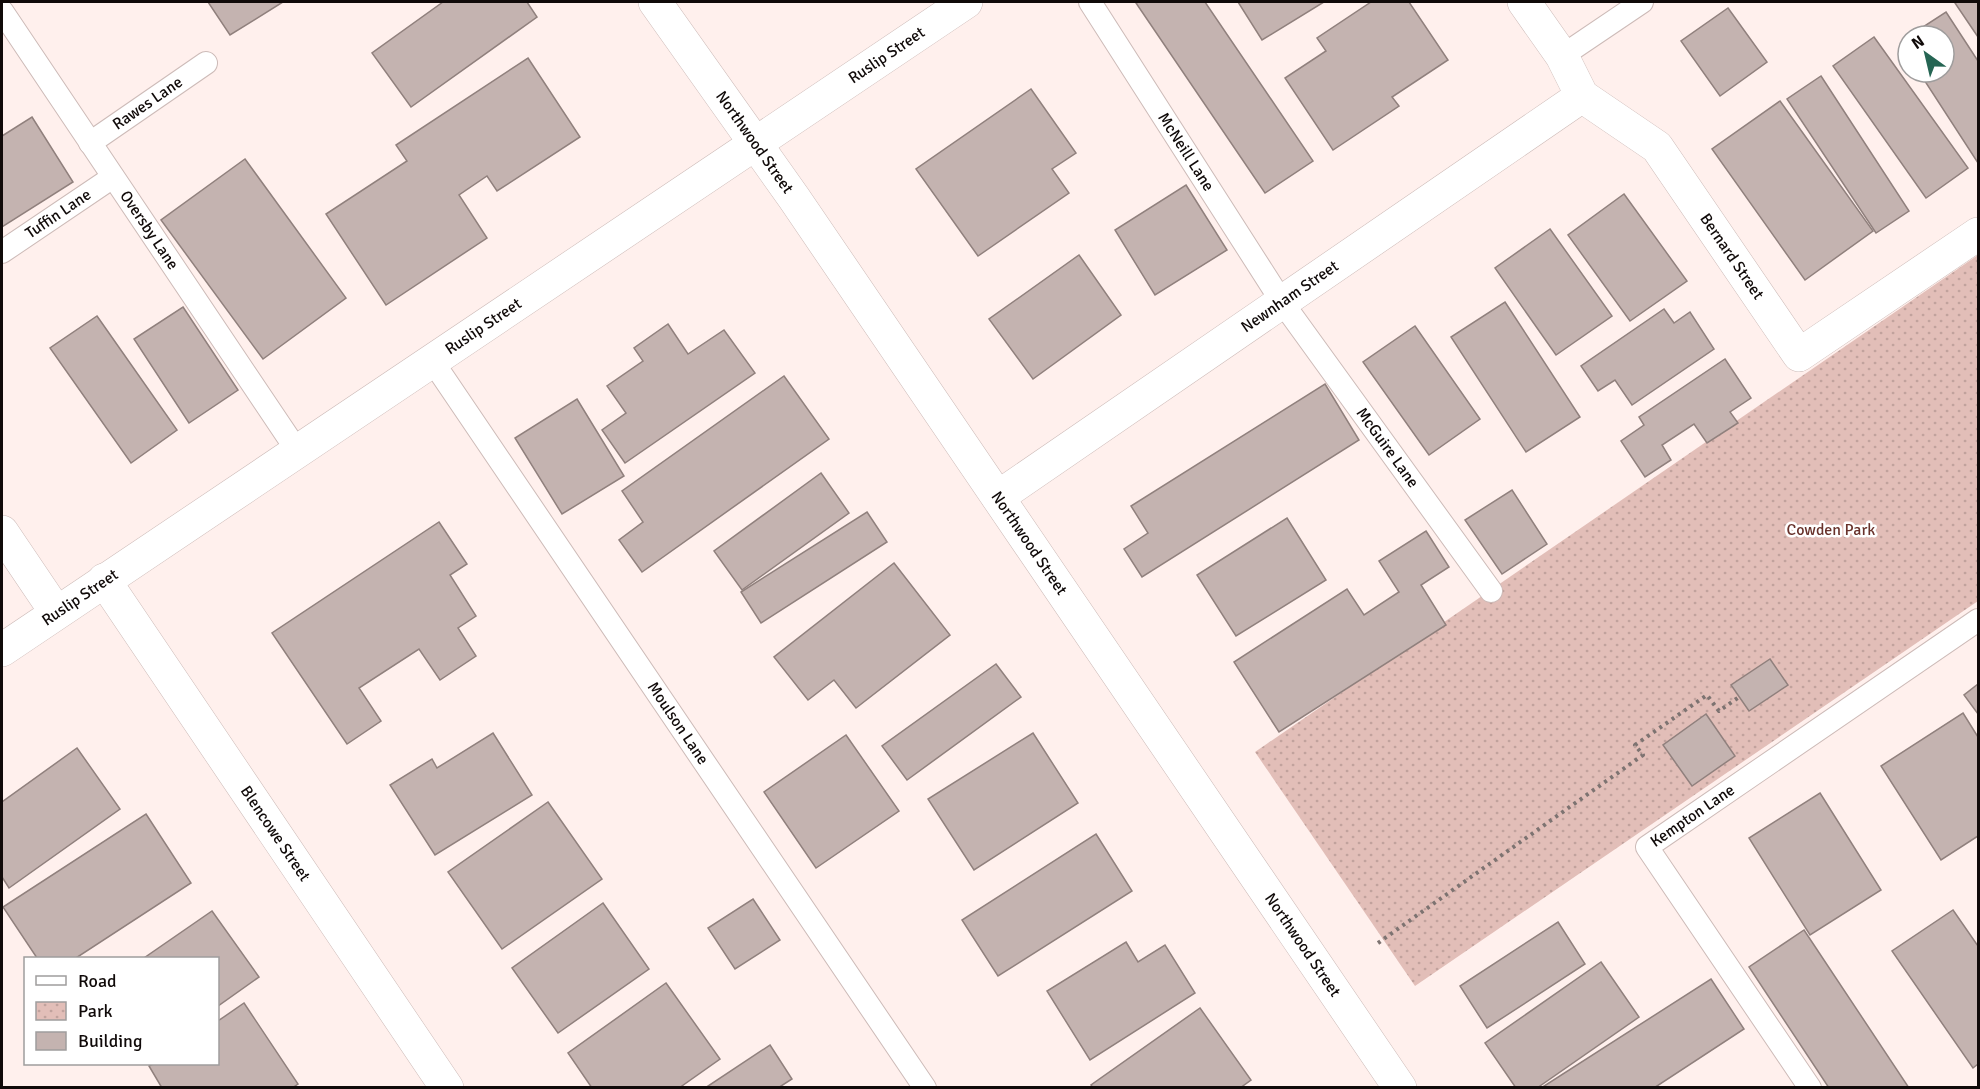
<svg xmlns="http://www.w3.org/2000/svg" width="1980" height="1089" viewBox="0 0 1980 1089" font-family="Signika,sans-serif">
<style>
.park{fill:url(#park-dots)}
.building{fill:#c4b3b0;stroke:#90807d;stroke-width:1.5}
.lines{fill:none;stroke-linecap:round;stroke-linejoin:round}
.service-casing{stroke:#cdbbb8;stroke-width:24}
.minor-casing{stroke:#cdbbb8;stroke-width:34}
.path{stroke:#7d7371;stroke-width:4;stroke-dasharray:3 4.5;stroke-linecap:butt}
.service{stroke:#fff;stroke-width:22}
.minor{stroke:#fff;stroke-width:33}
.labels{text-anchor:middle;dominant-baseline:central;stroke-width:5;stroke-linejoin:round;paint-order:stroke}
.street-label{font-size:16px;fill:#100a09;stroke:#fff}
.park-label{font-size:16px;fill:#68322b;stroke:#fff}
</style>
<defs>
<pattern id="park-dots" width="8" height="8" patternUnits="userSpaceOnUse" patternTransform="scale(1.5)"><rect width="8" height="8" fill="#e2beb8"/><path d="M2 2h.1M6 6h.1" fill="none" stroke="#c1a29d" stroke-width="1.8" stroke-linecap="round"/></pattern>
</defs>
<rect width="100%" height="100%" fill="#fff0ed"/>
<path class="park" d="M 1978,255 L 1978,601 L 1415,986 L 1255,752 Z"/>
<g class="building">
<path d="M 208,2 L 283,2 L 230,35 Z"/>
<path d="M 443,2 L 527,2 L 537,17 L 411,107 L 372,53 Z"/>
<path d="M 1138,2 L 1205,2 L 1313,161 L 1265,193 L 1136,3 Z"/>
<path d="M 1238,2 L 1324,2 L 1262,40 Z"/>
<path d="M 1371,2 L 1409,2 L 1448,60 L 1392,97 L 1399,106 L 1333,150 L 1285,78 L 1326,51 L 1317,38 Z"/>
<path d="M 1957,2 L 1978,2 L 1978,37 L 1955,3 Z"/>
<path d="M 1728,8 L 1767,62 L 1720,96 L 1681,41 Z"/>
<path d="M 1946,12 L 1978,61 L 1978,163 L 1919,72 L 1944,72 L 1944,36 L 1909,36 Z"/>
<path d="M 1874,37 L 1968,168 L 1926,198 L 1833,66 Z"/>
<path d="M 528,58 L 580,137 L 497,191 L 487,176 L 459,195 L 487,238 L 386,305 L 326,214 L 407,161 L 396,145 Z"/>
<path d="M 1821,76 L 1909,211 L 1876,233 L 1787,99 Z"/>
<path d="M 1031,89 L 1076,153 L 1052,169 L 1069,193 L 978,256 L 916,169 Z"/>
<path d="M 1780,101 L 1873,231 L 1805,280 L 1712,149 Z"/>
<path d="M 32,117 L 73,182 L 2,227 L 2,136 Z"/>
<path d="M 245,159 L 346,298 L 263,359 L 161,220 Z"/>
<path d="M 1186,185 L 1227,250 L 1155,295 L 1115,230 Z"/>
<path d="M 1624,194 L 1687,281 L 1630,321 L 1568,235 Z"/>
<path d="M 1550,229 L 1612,316 L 1556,355 L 1495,268 Z"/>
<path d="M 1079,255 L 1121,315 L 1033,379 L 989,319 Z"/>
<path d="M 1505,302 L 1580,417 L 1526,452 L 1451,337 Z"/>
<path d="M 183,307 L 238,390 L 189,423 L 134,339 Z"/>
<path d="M 1664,309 L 1674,323 L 1690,312 L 1714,349 L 1632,405 L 1615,380 L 1598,391 L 1581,366 Z"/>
<path d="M 97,316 L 177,430 L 131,463 L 50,348 Z"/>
<path d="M 668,324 L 688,354 L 724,330 L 755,373 L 625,463 L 602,430 L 626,413 L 607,386 L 643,361 L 634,348 Z"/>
<path d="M 1415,326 L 1480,419 L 1429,455 L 1363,362 Z"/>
<path d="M 1725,359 L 1751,398 L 1730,412 L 1738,423 L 1707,443 L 1694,424 L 1662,445 L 1671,460 L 1645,477 L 1621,441 L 1644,425 L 1639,417 Z"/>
<path d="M 784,376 L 829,439 L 642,572 L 619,540 L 643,522 L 622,491 Z"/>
<path d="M 1325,384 L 1359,440 L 1142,577 L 1124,549 L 1148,533 L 1131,506 Z"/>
<path d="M 577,399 L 624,476 L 562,514 L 515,438 Z"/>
<path d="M 821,473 L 849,513 L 742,590 L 714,551 Z"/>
<path d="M 1512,490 L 1547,544 L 1502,574 L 1465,520 Z"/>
<path d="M 867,512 L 887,542 L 761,623 L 741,592 Z"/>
<path d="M 1287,518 L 1326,580 L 1236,636 L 1197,575 Z"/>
<path d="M 439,522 L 467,564 L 450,575 L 476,616 L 458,628 L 476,656 L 440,680 L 419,649 L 359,688 L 381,721 L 347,744 L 272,633 Z"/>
<path d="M 1426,531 L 1449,567 L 1421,585 L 1446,625 L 1279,732 L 1234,662 L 1347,589 L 1364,615 L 1399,592 L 1379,561 Z"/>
<path d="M 894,563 L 950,635 L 856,708 L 834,680 L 808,700 L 774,657 Z"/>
<path d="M 1770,659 L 1788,685 L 1749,711 L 1731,685 Z"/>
<path d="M 996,664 L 1021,697 L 907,780 L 882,746 Z"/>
<path d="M 1978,684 L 1978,714 L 1964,695 Z"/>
<path d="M 1963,713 L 1978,737 L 1978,836 L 1941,860 L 1881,766 Z"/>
<path d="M 1706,714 L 1735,756 L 1692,786 L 1663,745 Z"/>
<path d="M 493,733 L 532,795 L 435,855 L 390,785 L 432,759 L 437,768 Z"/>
<path d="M 1033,733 L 1078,803 L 974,870 L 928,799 Z"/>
<path d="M 846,735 L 899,811 L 816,868 L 764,792 Z"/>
<path d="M 77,748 L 120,809 L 9,888 L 2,877 L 2,802 Z"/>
<path d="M 1820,793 L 1881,890 L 1810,935 L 1749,838 Z"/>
<path d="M 548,802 L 602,879 L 502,949 L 448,872 Z"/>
<path d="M 146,814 L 191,883 L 76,958 L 37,958 L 3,907 Z"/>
<path d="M 1096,834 L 1132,891 L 998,976 L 962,920 Z"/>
<path d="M 753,899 L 780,940 L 735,969 L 708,928 Z"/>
<path d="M 603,903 L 649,969 L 558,1033 L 512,968 Z"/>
<path d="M 1953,910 L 1978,946 L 1978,1064 L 1973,1068 L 1892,951 Z"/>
<path d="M 212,911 L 259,977 L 218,1006 L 218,958 L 144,958 Z"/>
<path d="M 1558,922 L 1585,964 L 1487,1028 L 1460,986 Z"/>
<path d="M 1804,930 L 1909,1088 L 1829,1088 L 1749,967 Z"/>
<path d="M 1126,942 L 1138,962 L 1165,945 L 1195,993 L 1090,1060 L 1047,991 Z"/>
<path d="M 1601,962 L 1639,1017 L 1537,1088 L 1516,1088 L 1485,1043 Z"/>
<path d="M 1711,979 L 1744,1029 L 1654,1088 L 1541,1088 Z"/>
<path d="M 666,983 L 720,1059 L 679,1088 L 592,1088 L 568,1053 Z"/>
<path d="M 244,1003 L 298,1084 L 292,1088 L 162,1088 L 149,1066 L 153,1064 L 218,1064 L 218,1021 Z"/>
<path d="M 1200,1008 L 1251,1080 L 1240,1088 L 1093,1088 L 1091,1085 Z"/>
<path d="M 770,1045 L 792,1079 L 778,1088 L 705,1088 Z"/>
</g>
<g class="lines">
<g class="service-casing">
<g id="service">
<path id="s1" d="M 1090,2 L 1282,302 L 1491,591"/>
<path id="s2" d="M 2,11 L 296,449"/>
<path d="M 1562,56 L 1642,2"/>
<path id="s3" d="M 90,143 L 206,63"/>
<path id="s4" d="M 2,252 L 113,177"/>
<path id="s5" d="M 431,359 L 925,1088"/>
<path id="s6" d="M 1810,1088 L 1647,847 L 1978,620"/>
</g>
</g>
<g class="minor-casing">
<g id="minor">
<path id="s7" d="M 655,2 L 794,198 L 1400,1088"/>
<path id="s8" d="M 1524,2 L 1562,56 L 1582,96 L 1657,147 L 1799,355 L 1978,234"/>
<path id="s9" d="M 998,497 L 1582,96"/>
<path d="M 2,532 L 56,612"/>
<path id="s10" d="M 104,580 L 447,1088"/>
<path id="s11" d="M 2,650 L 966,2"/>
</g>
</g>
<path class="path" d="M 1378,943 L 1643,755 L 1635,745 L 1707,695 L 1719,711 L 1739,697"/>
<use href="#service" class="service"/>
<use href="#minor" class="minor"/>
</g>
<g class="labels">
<g class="street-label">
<text stroke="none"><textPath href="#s11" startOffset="1066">Ruslip Street</textPath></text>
<text stroke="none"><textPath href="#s3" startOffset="70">Rawes Lane</textPath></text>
<text stroke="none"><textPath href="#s7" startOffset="172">Northwood Street</textPath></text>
<text stroke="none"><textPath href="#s1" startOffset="178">McNeill Lane</textPath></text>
<text stroke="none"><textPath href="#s4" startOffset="68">Tuffin Lane</textPath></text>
<text stroke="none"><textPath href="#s2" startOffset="264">Oversby Lane</textPath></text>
<text stroke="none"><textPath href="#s8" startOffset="334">Bernard Street</textPath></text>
<text stroke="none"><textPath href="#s9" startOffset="354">Newnham Street</textPath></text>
<text stroke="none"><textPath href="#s11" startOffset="580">Ruslip Street</textPath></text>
<text stroke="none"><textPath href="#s1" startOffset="536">McGuire Lane</textPath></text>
<text stroke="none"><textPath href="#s7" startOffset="658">Northwood Street</textPath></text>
<text stroke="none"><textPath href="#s11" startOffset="94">Ruslip Street</textPath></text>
<text stroke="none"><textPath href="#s5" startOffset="440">Moulson Lane</textPath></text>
<text stroke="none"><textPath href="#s6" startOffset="346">Kempton Lane</textPath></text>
<text stroke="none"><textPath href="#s10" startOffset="306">Blencowe Street</textPath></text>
<text stroke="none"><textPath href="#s7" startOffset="1144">Northwood Street</textPath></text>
</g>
<g class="park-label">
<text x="1831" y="530">Cowden Park</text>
</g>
</g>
<rect width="1980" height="1089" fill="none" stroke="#100a09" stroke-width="6"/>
<rect x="24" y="957" width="195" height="108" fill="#ffffff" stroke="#9f9d9d" stroke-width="1.5"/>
<rect x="36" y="976" width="30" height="9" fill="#ffffff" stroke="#9f9d9d" stroke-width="1.5"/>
<text x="78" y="987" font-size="18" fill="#100a09">Road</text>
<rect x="36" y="1002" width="30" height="18" fill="url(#park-dots)" stroke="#9f9d9d" stroke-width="1.5"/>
<text x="78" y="1017" font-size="18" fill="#100a09">Park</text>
<rect x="36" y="1032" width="30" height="18" fill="#c4b3b0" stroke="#9f9d9d" stroke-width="1.5"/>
<text x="78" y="1047" font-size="18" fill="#100a09">Building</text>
<g transform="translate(1926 54) rotate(326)"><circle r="28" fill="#ffffff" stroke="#9f9d9d" stroke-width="1.5"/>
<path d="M0-4.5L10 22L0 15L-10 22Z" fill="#256553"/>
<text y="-9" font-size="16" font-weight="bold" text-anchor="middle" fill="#100a09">N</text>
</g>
</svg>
